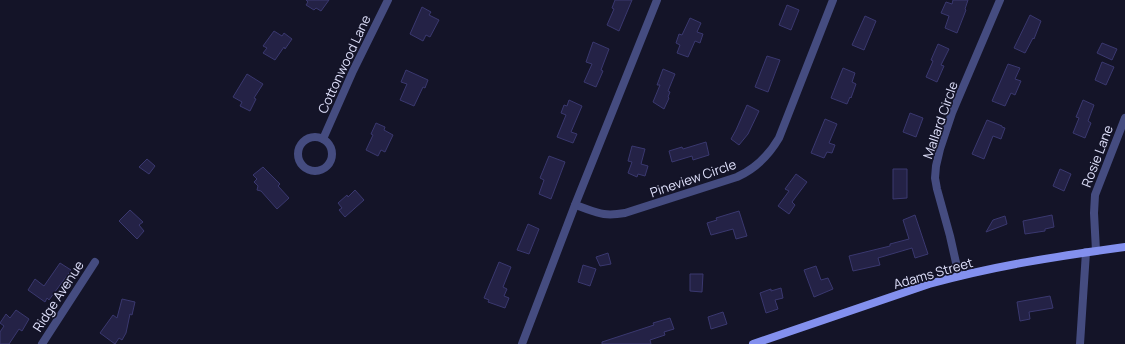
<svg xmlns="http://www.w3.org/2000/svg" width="1125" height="344" viewBox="0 0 1125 344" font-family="Manrope,sans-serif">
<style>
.building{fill:#242246;stroke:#3a386f}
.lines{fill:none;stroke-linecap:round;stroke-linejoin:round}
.street{stroke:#454c80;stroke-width:8}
.secondary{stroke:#8390ee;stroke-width:8}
.labels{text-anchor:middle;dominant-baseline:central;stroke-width:3.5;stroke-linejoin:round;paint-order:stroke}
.street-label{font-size:13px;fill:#dfe0fb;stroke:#141428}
</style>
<rect width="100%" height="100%" fill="#141428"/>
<g class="building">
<path d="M 306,0 L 329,0 L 321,11 L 316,8 L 314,10 L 306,5 L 308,2 Z"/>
<path d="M 615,0 L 632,0 L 619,31 L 607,25 L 614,9 L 612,8 Z"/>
<path d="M 953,0 L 968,0 L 965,9 L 966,10 L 957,33 L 945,28 L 949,16 L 941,13 L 946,2 L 952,4 Z"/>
<path d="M 787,5 L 799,10 L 791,30 L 779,25 Z"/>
<path d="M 422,7 L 431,12 L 429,15 L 439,20 L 430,37 L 426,35 L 423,41 L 410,34 Z"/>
<path d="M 1030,15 L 1041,21 L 1034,39 L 1033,38 L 1025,53 L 1014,48 Z"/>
<path d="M 865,16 L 876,21 L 864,50 L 852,45 Z"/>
<path d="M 690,18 L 701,23 L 697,32 L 703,34 L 700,43 L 695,41 L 688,57 L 677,53 L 680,45 L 676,43 L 679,34 L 682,35 Z"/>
<path d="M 274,31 L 282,36 L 284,33 L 292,39 L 285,49 L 284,47 L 275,60 L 263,53 L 267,48 L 263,46 Z"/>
<path d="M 593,42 L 609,49 L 601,70 L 603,71 L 596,87 L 584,82 L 592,64 L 586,62 Z"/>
<path d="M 1102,43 L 1117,49 L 1112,60 L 1097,53 Z"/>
<path d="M 938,44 L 949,49 L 941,65 L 944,66 L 937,82 L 926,77 L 933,61 L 931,60 Z"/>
<path d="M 767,56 L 780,60 L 768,92 L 755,87 Z"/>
<path d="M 1102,62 L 1114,67 L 1106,85 L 1095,80 Z"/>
<path d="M 1008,64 L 1020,68 L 1015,79 L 1021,81 L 1015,95 L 1011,93 L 1005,106 L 992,101 Z"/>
<path d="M 843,68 L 855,73 L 852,82 L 856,84 L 851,98 L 850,97 L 847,104 L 831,98 Z"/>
<path d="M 663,69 L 675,74 L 668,91 L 670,92 L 668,97 L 669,98 L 664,109 L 653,102 L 660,85 L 657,85 Z"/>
<path d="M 406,70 L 428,80 L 425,88 L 423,87 L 414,106 L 400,100 L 407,84 L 401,82 Z"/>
<path d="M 247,74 L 263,84 L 254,98 L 256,99 L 250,111 L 240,106 L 242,102 L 233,97 Z"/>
<path d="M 569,100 L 582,106 L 571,132 L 577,134 L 573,143 L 557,137 L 566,115 L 561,113 L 564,105 L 567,106 Z"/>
<path d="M 1083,100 L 1094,105 L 1088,121 L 1091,123 L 1085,138 L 1073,133 L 1079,118 L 1076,117 Z"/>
<path d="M 747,105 L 759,111 L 748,134 L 739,145 L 731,139 L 736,130 Z"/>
<path d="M 910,113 L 923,118 L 916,137 L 903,132 Z"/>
<path d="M 825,119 L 837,124 L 829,143 L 835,145 L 832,153 L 827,152 L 824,158 L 811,153 Z"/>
<path d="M 987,120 L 1002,126 L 1002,127 L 1005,128 L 1001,139 L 993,136 L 984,159 L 972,154 Z"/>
<path d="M 376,123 L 385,127 L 384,130 L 393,135 L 385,152 L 381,150 L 378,156 L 366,150 L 373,135 L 371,134 Z"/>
<path d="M 706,142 L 709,155 L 693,160 L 692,156 L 672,162 L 669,151 L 682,147 L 683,149 Z"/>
<path d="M 632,146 L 645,149 L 641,164 L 648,166 L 645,176 L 638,174 L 637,177 L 628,173 L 632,162 L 628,161 Z"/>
<path d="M 549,156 L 565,162 L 551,199 L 539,194 L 544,180 L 540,178 Z"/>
<path d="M 147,159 L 155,166 L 149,174 L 139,167 Z"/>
<path d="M 263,167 L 280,184 L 278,186 L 289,198 L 277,209 L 261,191 L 257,190 L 258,186 L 254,182 L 257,179 L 253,175 Z"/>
<path d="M 893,169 L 907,169 L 907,198 L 893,199 Z"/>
<path d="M 1060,169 L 1071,174 L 1064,191 L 1053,186 Z"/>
<path d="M 796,174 L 807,182 L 792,202 L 795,205 L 789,214 L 778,206 L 789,191 L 785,189 Z"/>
<path d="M 355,190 L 364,200 L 345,217 L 339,210 L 342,208 L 338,203 L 347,195 L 348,197 Z"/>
<path d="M 130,210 L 143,222 L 139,225 L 144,231 L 137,239 L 119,221 Z"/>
<path d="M 739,211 L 747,236 L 736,239 L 733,229 L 711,235 L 707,223 L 717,220 L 716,218 Z"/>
<path d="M 915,215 L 928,254 L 915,258 L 912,248 L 878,258 L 880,265 L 853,271 L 849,256 L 890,246 L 890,244 L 909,239 L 903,220 Z"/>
<path d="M 1052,215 L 1054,227 L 1045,229 L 1045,231 L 1025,234 L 1023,221 Z"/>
<path d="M 1005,216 L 1007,224 L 986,232 L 993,220 Z"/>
<path d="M 528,224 L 539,229 L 529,254 L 517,250 Z"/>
<path d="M 608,253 L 611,264 L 600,266 L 596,257 Z"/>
<path d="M 499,262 L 511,267 L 503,287 L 507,289 L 504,296 L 509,298 L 505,308 L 488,302 L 489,300 L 484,298 Z"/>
<path d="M 60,263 L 71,270 L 49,300 L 47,298 L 45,302 L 28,290 L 35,279 L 44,286 Z"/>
<path d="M 583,265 L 596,269 L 590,286 L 578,282 Z"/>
<path d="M 816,266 L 821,280 L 828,278 L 833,289 L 814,297 L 804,270 Z"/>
<path d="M 690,274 L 703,274 L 702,292 L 690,291 Z"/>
<path d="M 781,288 L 783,298 L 775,300 L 778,309 L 766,313 L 760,293 L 771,289 L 771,291 Z"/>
<path d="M 1050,296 L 1053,308 L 1029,312 L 1030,319 L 1020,321 L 1017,302 Z"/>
<path d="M 122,299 L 135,302 L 132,315 L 130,314 L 126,333 L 122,340 L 119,338 L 115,344 L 100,333 L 113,315 L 117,318 Z"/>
<path d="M 16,310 L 29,319 L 22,331 L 19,329 L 9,344 L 0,344 L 0,332 L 4,326 L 0,323 L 6,314 L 10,318 Z"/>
<path d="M 723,312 L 727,324 L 711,329 L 708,317 Z"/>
<path d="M 670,318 L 674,329 L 664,332 L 665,335 L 650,340 L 651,344 L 602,344 L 602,342 L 654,325 L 653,323 Z"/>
</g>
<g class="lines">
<g class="street">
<circle cx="315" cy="154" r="17"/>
<path d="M 323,139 L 353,71 L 388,0"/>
<path d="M 575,205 C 597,212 601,217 625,213 L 737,177 C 755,169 769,155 779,138 L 833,0"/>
<path d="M 1096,251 L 1094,213 L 1095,195 L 1125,118"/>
<path d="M 959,276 L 950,236 L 937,189 L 935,178 L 936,166 L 940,149 L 952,113 L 1000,0"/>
<path d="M 42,344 L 95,262"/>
<path d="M 522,344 L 575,205 L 657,0"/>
<path d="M 1080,344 L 1086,252"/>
</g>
<path class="secondary" d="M 753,344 L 929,284 C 993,266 1059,256 1125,247"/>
</g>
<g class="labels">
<g class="street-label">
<text transform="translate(344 64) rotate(-65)">Cottonwood Lane</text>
<text transform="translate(940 120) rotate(-71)">Mallard Circle</text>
<text transform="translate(1097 156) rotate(-69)">Rosie Lane</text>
<text transform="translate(693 178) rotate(-19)">Pineview Circle</text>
<text transform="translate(933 273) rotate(-16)">Adams Street</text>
<text transform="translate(58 296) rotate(-57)">Ridge Avenue</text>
</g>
</g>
</svg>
